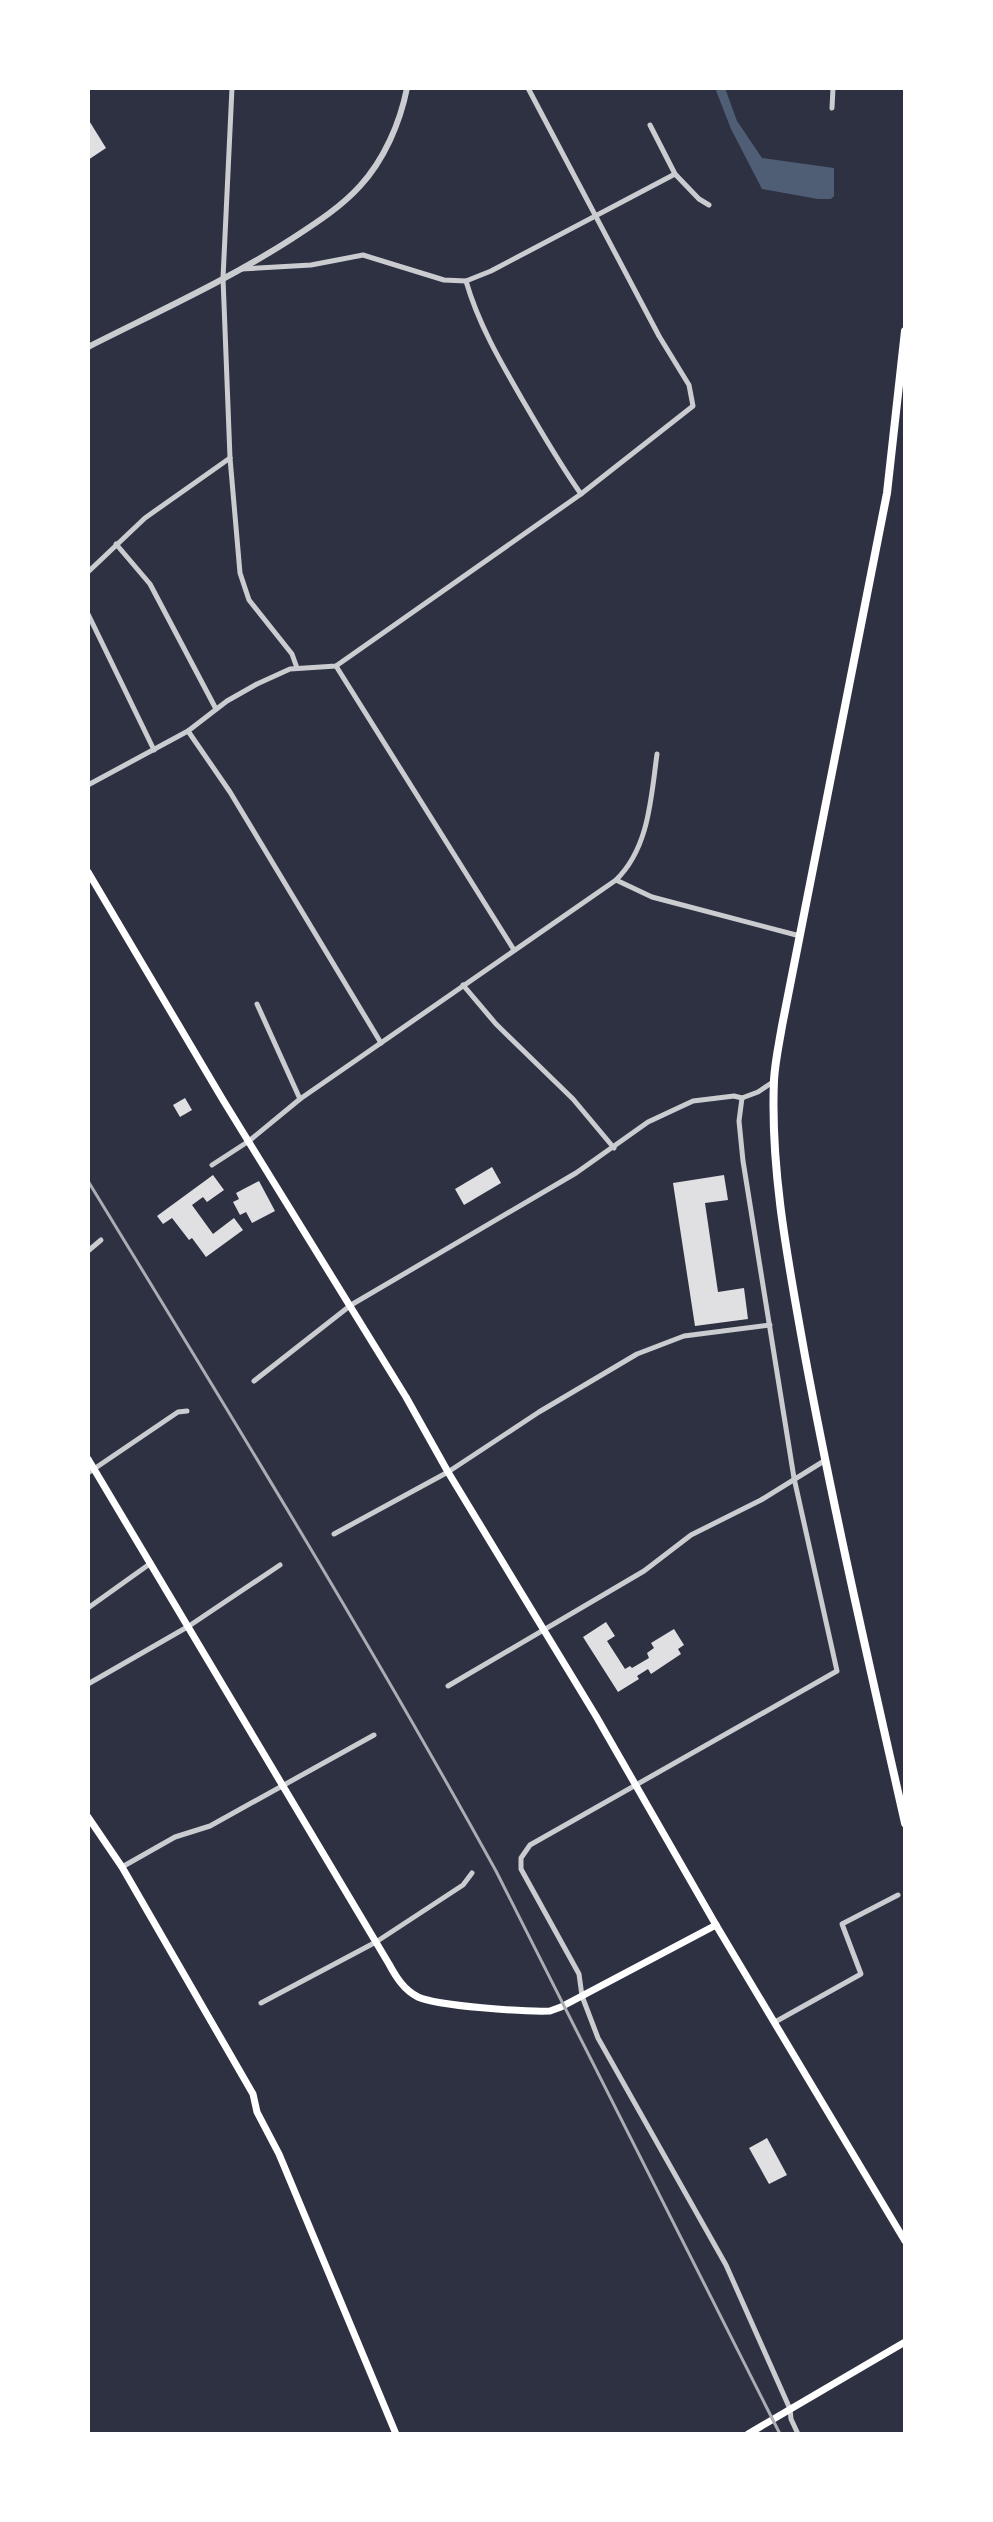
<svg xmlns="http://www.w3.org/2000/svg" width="993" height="2522" viewBox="0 0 993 2522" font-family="Rubik,sans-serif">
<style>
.water{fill:#4f5d75}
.building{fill:#e0e0e3}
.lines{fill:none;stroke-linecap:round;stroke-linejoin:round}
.minor{stroke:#caccd0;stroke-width:5}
.tertiary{stroke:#caccd0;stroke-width:6}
.secondary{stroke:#fff;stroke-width:7}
.primary{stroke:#fff;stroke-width:7}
.trunk{stroke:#fff;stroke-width:8}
.rail{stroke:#abadb3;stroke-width:3}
</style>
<rect width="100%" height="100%" fill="#2d3142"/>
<path class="water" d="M 715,88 L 725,88 L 737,121 L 762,158 L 834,168 L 834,196 L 831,199 L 818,199 L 762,189 L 731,129 Z"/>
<g class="building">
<path d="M 88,119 L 106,148 L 88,160 Z"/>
<path d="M 185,1098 L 192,1110 L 180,1117 L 173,1105 Z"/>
<path d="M 492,1167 L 501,1183 L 464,1205 L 455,1189 Z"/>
<path d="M 213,1175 L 224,1190 L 207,1202 L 203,1197 L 192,1205 L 213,1234 L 234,1218 L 243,1230 L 206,1257 L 192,1238 L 189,1240 L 172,1218 L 163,1224 L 157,1216 Z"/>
<path d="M 724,1175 L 728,1200 L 705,1203 L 718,1292 L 744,1288 L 748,1319 L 695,1326 L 673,1183 Z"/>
<path d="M 259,1181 L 275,1211 L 252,1223 L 246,1212 L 240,1215 L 233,1202 L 239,1199 L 236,1193 Z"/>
<path d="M 606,1622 L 615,1636 L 607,1641 L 625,1669 L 630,1666 L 632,1668 L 649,1658 L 647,1653 L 654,1648 L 651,1643 L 674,1629 L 684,1645 L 678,1649 L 681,1654 L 651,1674 L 648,1669 L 637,1676 L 639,1679 L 618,1692 L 583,1637 Z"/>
<path d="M 767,2138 L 787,2175 L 769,2184 L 749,2148 Z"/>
</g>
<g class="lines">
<g class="minor">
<path d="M 232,88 L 223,278 L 230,458 L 240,573 L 249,600 L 292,654 L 297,668"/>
<path d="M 832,108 L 833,88"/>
<path d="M 650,125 L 675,174"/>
<path d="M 241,269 L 311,265 L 363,255 L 444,280 L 466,281 L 491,271 L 675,174 L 699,199 L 709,205"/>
<path d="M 466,281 C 478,323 500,361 522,399 C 541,431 559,463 581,494"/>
<path d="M 116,544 L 150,584 L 216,709"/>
<path d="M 88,572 L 145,518 L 230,458"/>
<path d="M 88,614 L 154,750"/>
<path d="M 336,666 L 514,950"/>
<path d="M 188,731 L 230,792 L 381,1043"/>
<path d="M 88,785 L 188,731 L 227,701 L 257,684 L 290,669 L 336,666 L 581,494 L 693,406 L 689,385 L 659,336 L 528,88"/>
<path d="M 616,880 C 649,848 651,798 657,754"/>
<path d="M 463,985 L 496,1024 L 573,1099 L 614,1148"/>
<path d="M 257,1004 L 300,1099"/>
<path d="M 742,1098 L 739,1121 L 743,1161 L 794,1478 L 837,1671 L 530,1845 L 521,1858 L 521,1869 L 579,1974 L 582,1996 L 598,2038 L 726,2265 L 790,2409 L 791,2419 L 798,2434"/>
<path d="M 212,1165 L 249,1141 L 300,1099 L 616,880 L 652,897 L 800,936"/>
<path d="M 88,1251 L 101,1240"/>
<path d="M 254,1381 L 351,1305 L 576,1173 L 648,1122 L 693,1101 L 734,1096 L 742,1098 L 758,1092 L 773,1082"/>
<path d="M 88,1473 L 178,1412 L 187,1411"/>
<path d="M 334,1534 L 448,1472 L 539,1412 L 637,1354 L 684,1336 L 770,1325"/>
<path d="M 88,1608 L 151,1563"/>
<path d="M 88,1684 L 189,1626 L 280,1565"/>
<path d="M 448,1686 L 644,1571 L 691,1535 L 761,1500 L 824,1461"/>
<path d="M 122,1867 L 175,1837 L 210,1826 L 374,1735"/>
<path d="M 261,2003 L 376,1942 L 463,1885 L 472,1873"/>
<path d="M 775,2022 L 861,1974 L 842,1924 L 898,1895"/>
</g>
<path class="tertiary" d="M 88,347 C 157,312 228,280 293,238 C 316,223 341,207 360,186 C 384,160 400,123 407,88"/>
<g class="secondary">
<path d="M 88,872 L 223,1100 L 406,1397 L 448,1472 L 596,1716 L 716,1925 L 905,2241"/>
<path d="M 88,1459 L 389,1964 C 396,1977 404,1990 418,1997 C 437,2006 526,2012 550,2011 L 561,2007 L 716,1925"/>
</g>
<g class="primary">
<path d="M 88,1817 L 122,1867 L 253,2094 L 257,2112 L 279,2154 L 396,2434"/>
<path d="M 748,2434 L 905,2342"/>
</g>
<path class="trunk" d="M 905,331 L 887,493 L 782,1026 C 779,1044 775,1062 774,1080 C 770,1172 789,1266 805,1356 C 834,1512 870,1668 905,1823"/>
<path class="rail" d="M 88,1181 C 227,1409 367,1637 496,1871 L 780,2434"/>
</g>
<rect width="993" height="2522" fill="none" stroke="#ffffff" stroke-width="180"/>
</svg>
